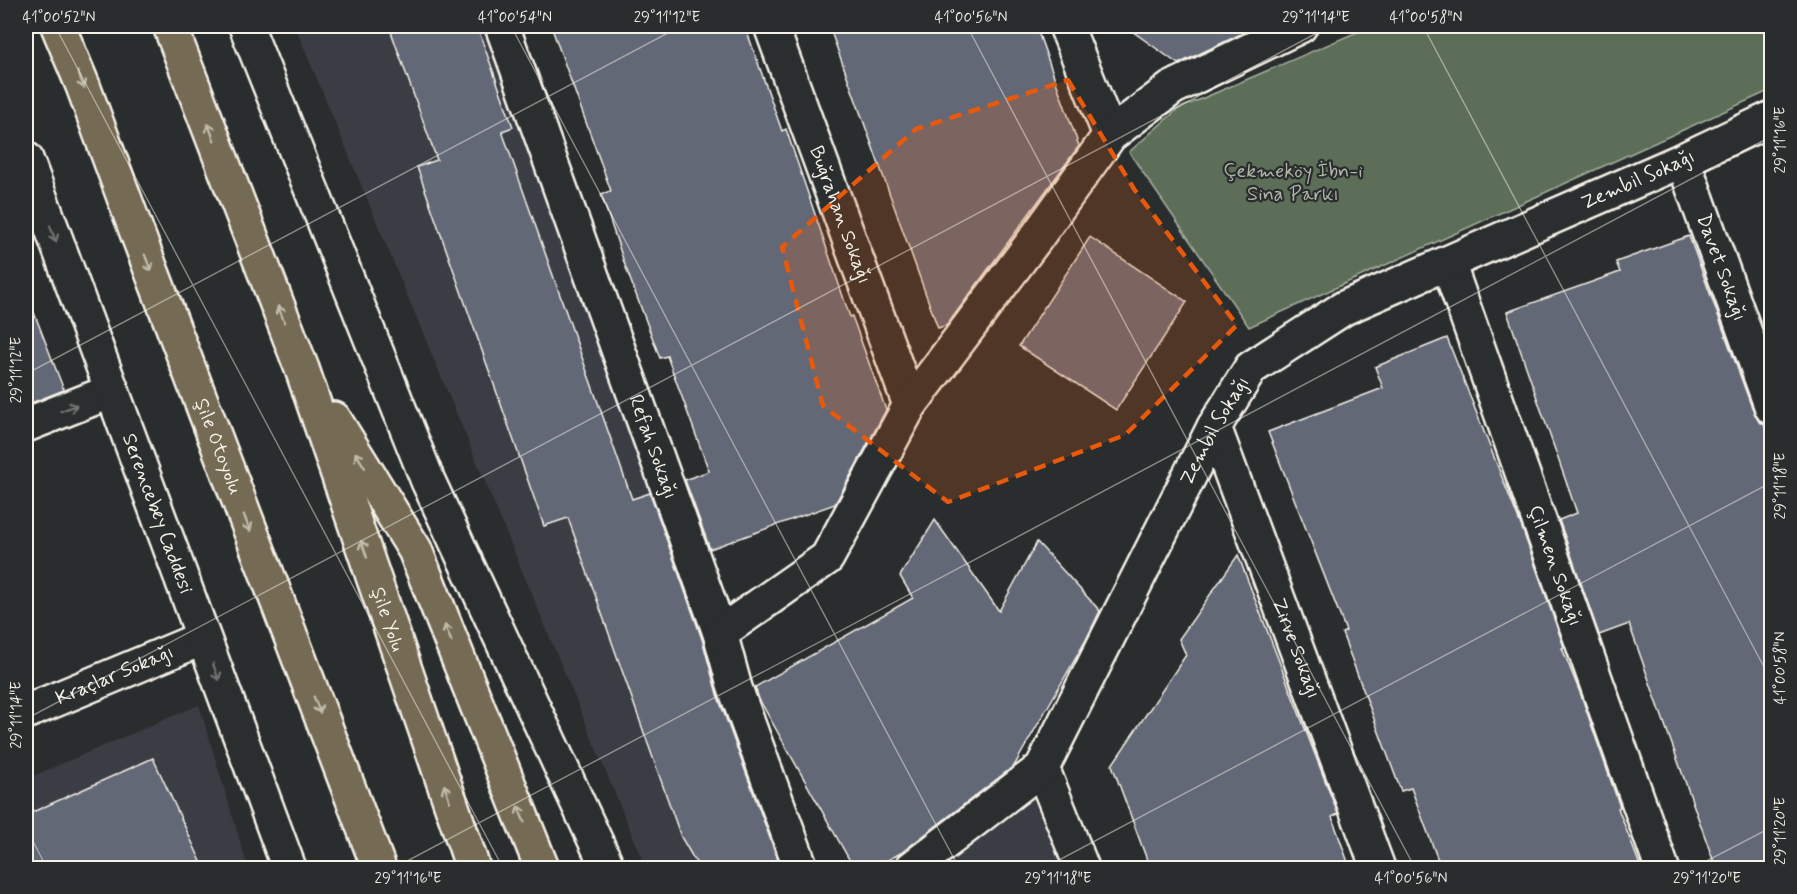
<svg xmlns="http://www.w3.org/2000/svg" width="1797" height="894" viewBox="0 0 1797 894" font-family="Mynerve,sans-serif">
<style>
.built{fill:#3b3e44}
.green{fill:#5d6e58;stroke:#a8b0a0;stroke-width:1.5}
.building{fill:#626776;stroke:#f4f1e8;stroke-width:1.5}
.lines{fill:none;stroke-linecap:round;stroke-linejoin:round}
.street-casing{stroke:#f4f1e8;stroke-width:38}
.secondary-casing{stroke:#f4f1e8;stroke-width:38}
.highway-casing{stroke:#f4f1e8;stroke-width:38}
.street{stroke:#2a2d2e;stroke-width:33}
.secondary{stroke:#2a2d2e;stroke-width:33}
.highway{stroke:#746b52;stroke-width:33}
.oneway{stroke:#c1bbac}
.oneway2{stroke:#71726f}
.marked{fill:#e8590c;fill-opacity:0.2;stroke:#e8590c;stroke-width:4.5;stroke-dasharray:12 8;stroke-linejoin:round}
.ticks{fill:none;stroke:#f4f1e8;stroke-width:1.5;stroke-opacity:0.45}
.labels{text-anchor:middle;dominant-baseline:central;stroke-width:4.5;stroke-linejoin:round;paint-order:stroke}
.park-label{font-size:20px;fill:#b0b6a7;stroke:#2a2d2e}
.street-label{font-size:20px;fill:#f4f1e8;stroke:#2a2d2e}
.neatline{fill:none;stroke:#f4f1e8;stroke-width:2}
.ticks-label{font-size:15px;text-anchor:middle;fill:#f4f1e8}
</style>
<rect width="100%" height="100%" fill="#2a2d2e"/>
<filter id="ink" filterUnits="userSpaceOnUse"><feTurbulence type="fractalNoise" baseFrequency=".0167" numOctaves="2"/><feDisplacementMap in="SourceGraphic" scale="12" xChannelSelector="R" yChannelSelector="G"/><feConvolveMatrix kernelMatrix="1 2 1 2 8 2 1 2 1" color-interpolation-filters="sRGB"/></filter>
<g filter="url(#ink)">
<g class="built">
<path d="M 295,26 L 486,26 L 787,868 L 646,868 Z"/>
<path d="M 199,705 L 248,868 L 26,868 L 26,779 Z"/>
<path d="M 1030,792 L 1062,868 L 926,868 Z"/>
</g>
<path class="green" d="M 1371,26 L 1771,26 L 1771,90 L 1249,327 L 1129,152 L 1178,109 Z"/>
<g class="building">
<path d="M 389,26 L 477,26 L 513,127 L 502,131 L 632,499 L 650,493 L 702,639 L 717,694 L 781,868 L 699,868 L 681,837 L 568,518 L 544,526 L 417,167 L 437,160 Z"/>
<path d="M 551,26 L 745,26 L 782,131 L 786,129 L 850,317 L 852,316 L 886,410 L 835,504 L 710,549 L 685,480 L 709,471 L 667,356 L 660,358 L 626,268 L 601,194 L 611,191 Z"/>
<path d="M 829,26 L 1036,26 L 1079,146 L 947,325 L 938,328 Z"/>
<path d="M 1125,26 L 1258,26 L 1178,64 Z"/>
<path d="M 1689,236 L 1751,405 L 1759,422 L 1764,424 L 1772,446 L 1772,868 L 1716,868 L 1629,624 L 1599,635 L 1559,520 L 1577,513 L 1507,312 L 1620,272 L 1616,262 Z"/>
<path d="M 1090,237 L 1187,302 L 1116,410 L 1019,346 Z"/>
<path d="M 28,297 L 64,390 L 26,405 L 26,298 Z"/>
<path d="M 1447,338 L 1522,528 L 1564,647 L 1562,648 L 1581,695 L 1620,807 L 1618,808 L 1641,868 L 1441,868 L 1411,788 L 1401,791 L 1342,633 L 1346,631 L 1268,432 L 1383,388 L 1375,367 Z"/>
<path d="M 935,520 L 999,611 L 1037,542 L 1100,611 L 1086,640 L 1014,766 L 901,853 L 873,868 L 854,868 L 759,699 L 755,687 L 913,598 L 900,576 Z"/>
<path d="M 1238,555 L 1338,814 L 1332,817 L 1350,868 L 1150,868 L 1112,765 L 1186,655 L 1179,639 Z"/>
<path d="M 153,758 L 204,868 L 26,868 L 26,815 Z"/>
</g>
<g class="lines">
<g class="street-casing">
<g id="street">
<path d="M 246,26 L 428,481 L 608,868"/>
<path id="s1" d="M 502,26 L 720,633 L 735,688 L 801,868"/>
<path id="s2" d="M 771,26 L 910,405"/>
<path d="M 1066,26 L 1110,135"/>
<path id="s3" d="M 1683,160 L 1772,408"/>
<path id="s4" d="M 1448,263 L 1662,868"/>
<path d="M 26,425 L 112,391"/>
<path id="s5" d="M 1214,427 L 1378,868"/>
<path d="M 720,633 L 827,558 L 910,405 L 1036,238 L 1110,135 L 1172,88 L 1300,26"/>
<path id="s6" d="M 26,712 L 203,638"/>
<path d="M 1042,768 L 1082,868"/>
<path id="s7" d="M 912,868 L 1042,768 L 1214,427 L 1251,368 L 1344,308 L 1683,160 L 1772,118"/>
</g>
</g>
<g class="secondary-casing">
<g id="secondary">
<path id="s8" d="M 26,159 L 289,868"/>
</g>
</g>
<g class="highway-casing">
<g id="highway">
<path id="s9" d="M 58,26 L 83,86 L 139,238 L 379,868"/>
<path id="s10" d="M 170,26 L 302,369 L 473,868"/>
<path d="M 334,419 L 415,550 L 542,868"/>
</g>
</g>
<use href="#street" class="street"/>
<use href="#secondary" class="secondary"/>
<use href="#highway" class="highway"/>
</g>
<defs><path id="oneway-shaft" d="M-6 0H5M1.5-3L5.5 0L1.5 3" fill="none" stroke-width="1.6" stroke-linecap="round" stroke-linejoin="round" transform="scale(1.5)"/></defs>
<g class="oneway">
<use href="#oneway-shaft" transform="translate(81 80) rotate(68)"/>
<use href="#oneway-shaft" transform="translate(211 132) rotate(-111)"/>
<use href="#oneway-shaft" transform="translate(148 263) rotate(69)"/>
<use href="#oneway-shaft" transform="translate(281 314) rotate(-111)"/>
<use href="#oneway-shaft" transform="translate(360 460) rotate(-122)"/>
<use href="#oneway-shaft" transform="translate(247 523) rotate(69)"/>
<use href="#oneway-shaft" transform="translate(364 549) rotate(-109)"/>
<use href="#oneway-shaft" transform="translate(448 633) rotate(-112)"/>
<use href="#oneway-shaft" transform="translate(317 705) rotate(69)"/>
<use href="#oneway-shaft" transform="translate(447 793) rotate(-109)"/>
<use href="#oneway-shaft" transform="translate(521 814) rotate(-112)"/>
</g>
<g class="oneway2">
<use href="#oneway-shaft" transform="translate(53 234) rotate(70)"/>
<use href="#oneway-shaft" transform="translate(69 408) rotate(-21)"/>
<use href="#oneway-shaft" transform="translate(216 672) rotate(70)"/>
</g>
</g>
<path class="marked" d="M 1068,80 L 1134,189 L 1237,325 L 1125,435 L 948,502 L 823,406 L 782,247 L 916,129 Z"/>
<path class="ticks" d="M 55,26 L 503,868M 511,26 L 959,868M 967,26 L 1415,868M 1423,26 L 1772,682M 26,29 L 31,26M 26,374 L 681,26M 26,719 L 1330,26M 26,828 L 47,868M 394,868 L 1772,136M 1044,868 L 1772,482M 1693,868 L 1772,827"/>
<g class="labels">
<g class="park-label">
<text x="1293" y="171">Çekmeköy İbn-i<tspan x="1293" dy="23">Sina Parkı</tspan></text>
</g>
<g class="street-label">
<text stroke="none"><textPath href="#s7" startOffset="1047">Zembil Sokağı</textPath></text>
<text stroke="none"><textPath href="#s2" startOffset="201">Buğrahan Sokağı</textPath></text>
<text stroke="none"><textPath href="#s3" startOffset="114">Davet Sokağı</textPath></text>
<text stroke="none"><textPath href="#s7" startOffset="543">Zembil Sokağı</textPath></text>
<text stroke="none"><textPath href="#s9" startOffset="450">Şile Otoyolu</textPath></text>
<text stroke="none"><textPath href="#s1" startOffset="447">Refah Sokağı</textPath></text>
<text stroke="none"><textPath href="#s8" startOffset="378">Serencebey Caddesi</textPath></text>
<text stroke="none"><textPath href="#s4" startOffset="321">Çilmen Sokağı</textPath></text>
<text stroke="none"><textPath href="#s10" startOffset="632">Şile Yolu</textPath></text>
<text stroke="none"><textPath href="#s5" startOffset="236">Zirve Sokağı</textPath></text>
<text stroke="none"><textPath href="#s6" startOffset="96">Kraçlar Sokağı</textPath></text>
</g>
</g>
<rect width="1797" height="894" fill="none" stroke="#2a2d2e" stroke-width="66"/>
<rect x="33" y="33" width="1731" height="828" class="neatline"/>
<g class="ticks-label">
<text x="59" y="22">41°00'52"N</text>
<text x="515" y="22">41°00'54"N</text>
<text x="667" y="22">29°11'12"E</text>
<text x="971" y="22">41°00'56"N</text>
<text x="1316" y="22">29°11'14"E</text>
<text x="1426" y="22">41°00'58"N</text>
<text transform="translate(1780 140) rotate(-90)" y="5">29°11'16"E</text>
<text transform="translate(16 370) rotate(-90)" y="5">29°11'12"E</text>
<text transform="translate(1780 486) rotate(-90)" y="5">29°11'18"E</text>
<text transform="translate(1780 668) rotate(-90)" y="5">41°00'58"N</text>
<text transform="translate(16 715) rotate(-90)" y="5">29°11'14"E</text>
<text transform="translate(1780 831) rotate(-90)" y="5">29°11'20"E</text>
<text x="408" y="883">29°11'16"E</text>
<text x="1058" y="883">29°11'18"E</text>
<text x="1411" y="883">41°00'56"N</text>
<text x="1707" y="883">29°11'20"E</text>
</g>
</svg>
